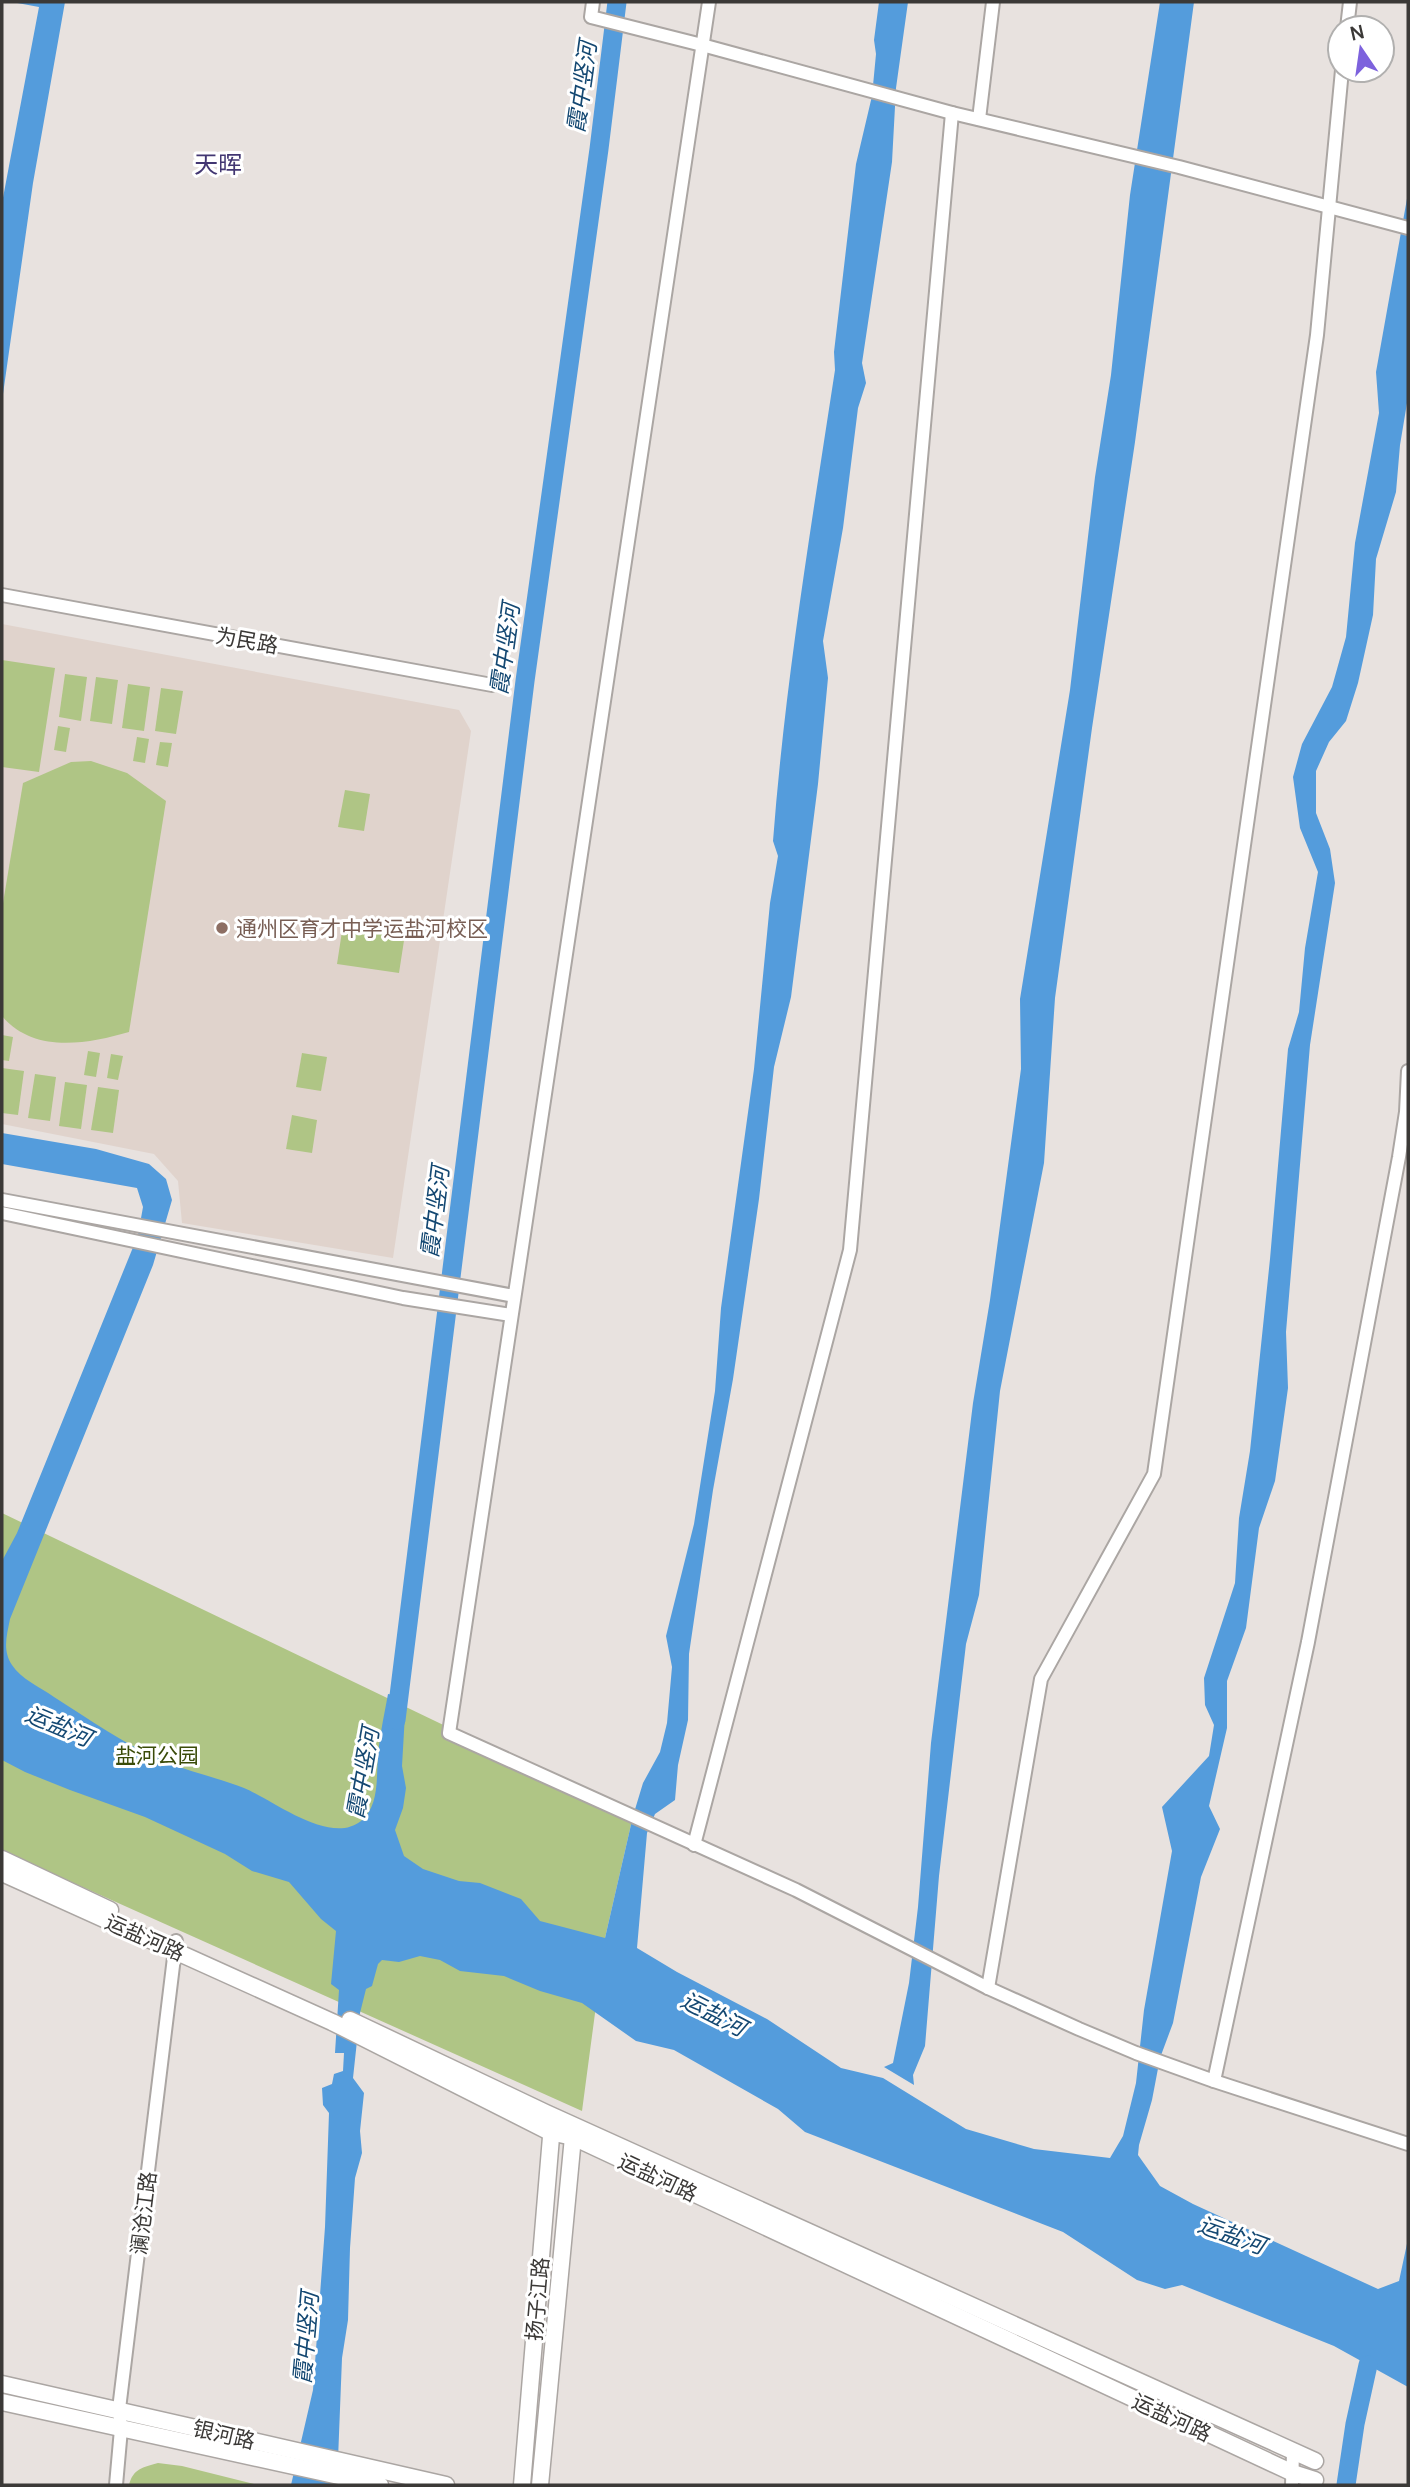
<svg xmlns="http://www.w3.org/2000/svg" width="1410" height="2487" viewBox="0 0 1410 2487" font-family="Manrope,'Noto Sans SC',sans-serif">
<style>
.built{fill:#e0d3cc}
.green{fill:#afc585}
.water{fill:#549cdc}
.lines{fill:none;stroke-linecap:round;stroke-linejoin:round}
.river{stroke:#549cdc;stroke-width:19}
.minor-casing{stroke:#aba6a3;stroke-width:16}
.major-casing{stroke:#aba6a3;stroke-width:19}
.minor{stroke:#fff;stroke-width:12}
.major{stroke:#fff;stroke-width:16}
.education-dot{fill:#8d6e63;stroke:#fff;stroke-width:2.5}
.labels{text-anchor:middle;dominant-baseline:central;stroke-width:6;stroke-linejoin:round;paint-order:stroke}
.street-label{font-size:21px;fill:#3b3937;stroke:#fff}
.education-label{font-size:21px;fill:#785e54;stroke:#fff;text-anchor:start}
.park-label{font-size:21px;fill:#3a4b09;stroke:#fff}
.water-label{font-size:23px;font-style:italic;fill:#144872;stroke:#fff}
.quarter-label{font-size:24px;fill:#423672;stroke:#fff}
</style>
<rect width="100%" height="100%" fill="#e8e2df"/>
<path class="built" d="M 2,624 L 459,710 L 471,731 L 393,1258 L 182,1223 L 178,1181 L 154,1154 L 2,1124 Z"/>
<g class="green">
<path d="M 2,660 L 55,668 L 39,772 L 2,767 Z"/>
<path d="M 65,674 L 87,677 L 81,721 L 59,717 Z"/>
<path d="M 96,677 L 118,680 L 112,724 L 90,721 Z"/>
<path d="M 128,684 L 150,687 L 144,731 L 122,728 Z"/>
<path d="M 161,688 L 183,691 L 176,734 L 155,731 Z"/>
<path d="M 58,726 L 70,728 L 66,752 L 54,750 Z"/>
<path d="M 137,737 L 149,739 L 145,763 L 133,761 Z"/>
<path d="M 160,742 L 172,743 L 168,767 L 156,765 Z"/>
<path d="M 91,761 L 127,773 L 166,801 L 129,1032 C 87,1044 34,1054 2,1016 L 2,909 L 23,783 L 71,762 Z"/>
<path d="M 345,790 L 370,794 L 364,831 L 338,827 Z"/>
<path d="M 343,925 L 405,934 L 399,973 L 337,964 Z"/>
<path d="M 2,1035 L 13,1037 L 9,1061 L 2,1060 Z"/>
<path d="M 88,1051 L 100,1053 L 96,1077 L 84,1075 Z"/>
<path d="M 302,1053 L 327,1057 L 321,1091 L 296,1087 Z"/>
<path d="M 111,1054 L 123,1056 L 118,1080 L 107,1078 Z"/>
<path d="M 2,1068 L 24,1071 L 18,1115 L 2,1113 Z"/>
<path d="M 35,1074 L 56,1077 L 50,1121 L 28,1118 Z"/>
<path d="M 65,1082 L 87,1085 L 81,1129 L 59,1126 Z"/>
<path d="M 98,1087 L 119,1090 L 113,1133 L 91,1130 Z"/>
<path d="M 292,1115 L 317,1120 L 312,1153 L 286,1149 Z"/>
<path d="M 2,1513 L 633,1816 L 605,1938 L 582,2111 L 2,1851 Z"/>
<path d="M 158,2463 L 182,2466 L 258,2485 L 129,2485 C 133,2469 143,2467 158,2463 Z"/>
</g>
<g class="water">
<path d="M 12,2 L 65,2 L 33,183 L 2,401 L 2,203 L 39,7 Z"/>
<path d="M 879,2 L 908,2 L 896,88 L 892,162 L 862,363 L 866,383 L 858,408 L 843,528 L 823,641 L 828,678 L 818,784 L 791,997 L 774,1067 L 759,1199 L 733,1379 L 713,1490 L 689,1654 L 688,1720 L 678,1765 L 675,1800 L 655,1814 L 647,1833 L 637,1948 L 677,1972 L 767,2019 L 841,2068 L 883,2078 L 966,2129 L 1034,2149 L 1110,2158 L 1123,2136 L 1136,2083 L 1144,2010 L 1172,1851 L 1162,1807 L 1209,1756 L 1214,1725 L 1205,1705 L 1204,1678 L 1235,1583 L 1239,1518 L 1250,1451 L 1270,1259 L 1288,1049 L 1299,1012 L 1305,948 L 1318,872 L 1300,828 L 1293,777 L 1302,744 L 1332,687 L 1346,637 L 1355,543 L 1379,413 L 1376,372 L 1408,193 L 1408,397 L 1400,445 L 1396,492 L 1376,559 L 1373,615 L 1358,683 L 1346,721 L 1329,742 L 1316,771 L 1316,813 L 1330,849 L 1335,883 L 1310,1045 L 1286,1332 L 1288,1388 L 1275,1481 L 1259,1528 L 1246,1628 L 1227,1681 L 1227,1728 L 1209,1806 L 1220,1829 L 1201,1877 L 1173,2023 L 1160,2058 L 1152,2100 L 1139,2145 L 1138,2155 L 1160,2186 L 1193,2204 L 1378,2289 L 1399,2281 L 1408,2239 L 1408,2387 L 1334,2346 L 1182,2285 L 1165,2289 L 1137,2280 L 1063,2232 L 805,2132 L 778,2109 L 674,2050 L 636,2041 L 582,2003 L 540,1991 L 504,1976 L 460,1971 L 440,1960 L 420,1956 L 399,1962 L 382,1960 L 378,1964 L 372,1986 L 366,1989 L 360,2013 L 353,2078 L 364,2093 L 360,2131 L 362,2153 L 355,2178 L 350,2248 L 348,2320 L 342,2358 L 337,2485 L 291,2485 L 313,2390 L 325,2227 L 329,2113 L 323,2105 L 322,2088 L 332,2084 L 334,2074 L 343,2071 L 344,2053 L 335,2053 L 339,1990 L 331,1984 L 336,1931 L 321,1919 L 289,1882 L 252,1871 L 225,1854 L 145,1817 L 70,1790 L 25,1772 L 2,1760 L 2,1561 L 17,1533 L 138,1235 L 143,1207 L 137,1188 L 2,1164 L 2,1133 L 96,1149 L 149,1164 L 166,1179 L 172,1200 L 153,1265 L 10,1619 C 7,1635 2,1650 12,1665 C 21,1679 40,1687 54,1697 C 89,1719 125,1745 164,1761 C 190,1772 218,1778 244,1788 C 273,1800 330,1846 361,1821 C 382,1804 375,1769 379,1746 C 381,1728 385,1711 388,1694 L 406,1697 L 402,1766 L 406,1788 L 403,1808 L 395,1830 L 404,1856 L 423,1869 L 459,1881 L 480,1883 L 521,1899 L 540,1921 L 605,1938 L 633,1816 L 643,1783 L 660,1752 L 667,1723 L 672,1667 L 666,1636 L 694,1524 L 715,1391 L 721,1308 L 754,1069 L 770,903 L 778,856 L 773,841 C 785,683 811,527 835,370 L 834,352 L 856,164 L 872,96 L 876,54 L 874,40 Z"/>
<path d="M 1160,2 L 1194,2 L 1135,442 L 1092,728 L 1055,998 L 1044,1163 L 1000,1391 L 979,1595 L 966,1644 L 939,1876 L 925,2046 L 913,2075 L 914,2085 L 884,2067 L 893,2063 L 909,1983 L 918,1907 L 931,1743 L 973,1403 L 990,1300 L 1021,1069 L 1020,999 L 1070,690 L 1095,477 L 1111,375 L 1130,195 Z"/>
</g>
<g class="lines">
<g class="river">
<path d="M 396,1720 L 525,681 L 599,149 L 617,2"/>
<path d="M 1346,2485 L 1355,2424 L 1368,2365"/>
</g>
<g class="minor-casing">
<g id="minor">
<path d="M 593,2 L 591,17 L 702,45 L 952,113 L 1179,167 L 1408,228"/>
<path d="M 709,2 L 449,1733 L 796,1890 L 988,1988 L 1079,2029 L 1136,2053 L 1214,2081 L 1408,2144"/>
<path d="M 1347,28 L 1350,2"/>
<path d="M 979,119 L 993,2"/>
<path d="M 2,595 L 492,685"/>
<path d="M 2,1200 L 514,1296"/>
<path d="M 2,1213 L 403,1298 L 511,1315"/>
<path d="M 694,1845 L 850,1250 L 952,113"/>
<path d="M 988,1988 L 1041,1679 L 1154,1474 L 1317,335 L 1342,70"/>
<path d="M 1214,2081 L 1308,1642 L 1399,1157 L 1406,1112 L 1408,1071"/>
<path d="M 116,2485 L 121,2429 L 119,2409 L 176,1941"/>
<path d="M 1292,2485 L 1293,2453"/>
</g>
</g>
<g class="major-casing">
<g id="major">
<path d="M 2,1859 L 110,1910"/>
<path d="M 2,1873 L 332,2022 L 550,2132 L 573,2137 L 1293,2473 L 1315,2480"/>
<path d="M 350,2020 L 546,2113 L 1315,2461"/>
<path d="M 2,2384 L 446,2485"/>
<path d="M 2,2402 L 380,2485"/>
<path d="M 522,2485 L 551,2137 L 548,2122"/>
<path d="M 540,2485 L 573,2137 L 571,2129"/>
</g>
</g>
<use href="#minor" class="minor"/>
<use href="#major" class="major"/>
</g>
<circle class="education-dot" cx="222" cy="928" r="7"/>
<g class="labels">
<g class="street-label">
<text transform="translate(247 640) rotate(10)">为民路</text>
<text transform="translate(145 1937) rotate(24)">运盐河路</text>
<text transform="translate(658 2177) rotate(25)">运盐河路</text>
<text transform="translate(143 2213) rotate(-83)">澜沧江路</text>
<text transform="translate(537 2299) rotate(-85)">扬子江路</text>
<text transform="translate(1172 2417) rotate(25)">运盐河路</text>
<text transform="translate(224 2434) rotate(13)">银河路</text>
</g>
<g class="education-label">
<text x="236" y="928">通州区育才中学运盐河校区</text>
</g>
<g class="park-label">
<text x="157" y="1755">盐河公园</text>
</g>
<g class="water-label">
<text transform="translate(581 87) rotate(-82)">霞中竖河</text>
<text transform="translate(504 649) rotate(-82)">霞中竖河</text>
<text transform="translate(434 1212) rotate(-83)">霞中竖河</text>
<text transform="translate(59 1725) rotate(23)">运盐河</text>
<text transform="translate(362 1773) rotate(-80)">霞中竖河</text>
<text transform="translate(714 2013) rotate(27)">运盐河</text>
<text transform="translate(1232 2234) rotate(20)">运盐河</text>
<text transform="translate(305 2338) rotate(-85)">霞中竖河</text>
</g>
<g class="quarter-label">
<text x="218" y="163">天晖</text>
</g>
</g>
<rect width="1410" height="2487" fill="none" stroke="#3b3937" stroke-width="7"/>
<g transform="translate(1361 49) rotate(347)"><circle r="33" fill="#ffffff" stroke="#b1b0af" stroke-width="2"/>
<path d="M0-5L12 26L0 18L-12 26Z" fill="#7d62dd"/>
<text y="-10" font-size="19" font-weight="bold" text-anchor="middle" fill="#3b3937">N</text>
</g>
</svg>
